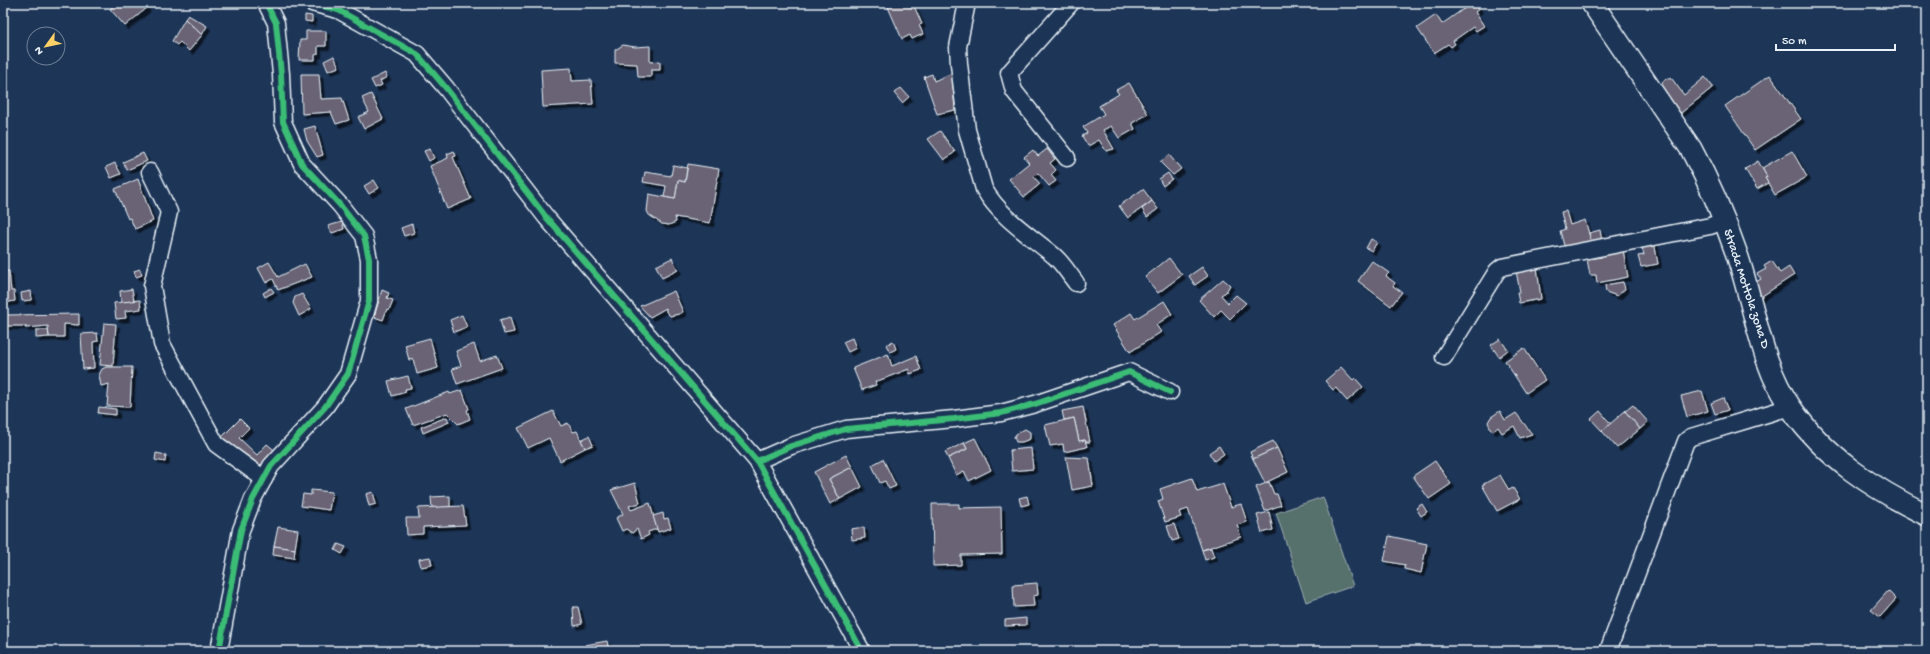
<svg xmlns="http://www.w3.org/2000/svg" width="1930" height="654" viewBox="0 0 1930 654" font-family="'Gochi Hand',sans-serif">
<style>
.green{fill:#566f6c;stroke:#9fb0b2}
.building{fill:#696475;stroke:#e8f1f8;filter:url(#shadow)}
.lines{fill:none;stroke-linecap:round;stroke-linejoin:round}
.minor-casing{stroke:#e8f1f8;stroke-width:19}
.major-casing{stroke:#e8f1f8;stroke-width:24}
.minor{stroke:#1d3557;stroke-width:16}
.major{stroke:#1d3557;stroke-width:21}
.cycleway-casing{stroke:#1d3557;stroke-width:8}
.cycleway{stroke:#3abd76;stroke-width:6}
.labels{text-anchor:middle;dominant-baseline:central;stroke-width:3;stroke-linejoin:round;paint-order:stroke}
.street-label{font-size:13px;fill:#e8f1f8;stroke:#1d3557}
</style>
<defs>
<filter id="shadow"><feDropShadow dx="3.5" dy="3.5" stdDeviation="0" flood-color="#0009"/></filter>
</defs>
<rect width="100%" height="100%" fill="#1d3557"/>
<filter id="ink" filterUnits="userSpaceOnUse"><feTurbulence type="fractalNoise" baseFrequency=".025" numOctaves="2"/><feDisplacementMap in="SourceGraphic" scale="8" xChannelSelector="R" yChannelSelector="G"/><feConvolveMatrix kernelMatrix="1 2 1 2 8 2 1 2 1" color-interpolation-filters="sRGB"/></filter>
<g filter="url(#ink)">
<path class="green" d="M 1323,497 L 1353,586 L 1306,602 L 1276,513 Z"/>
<g class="building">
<path d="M 117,3 L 143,3 L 147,8 L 125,26 L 110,9 Z"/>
<path d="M 897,3 L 908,3 L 910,7 L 914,6 L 922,24 L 919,25 L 923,34 L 912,39 L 910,35 L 902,39 L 888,7 Z"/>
<path d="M 1472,3 L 1475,3 L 1479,9 L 1475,12 L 1484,26 L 1476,31 L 1473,27 L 1453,41 L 1455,44 L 1451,47 L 1448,44 L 1434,53 L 1417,28 L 1436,15 L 1442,24 Z"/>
<path d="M 188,15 L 207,26 L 202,35 L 185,19 Z"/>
<path d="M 305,15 L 312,16 L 312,22 L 305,21 Z"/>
<path d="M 185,19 L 202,35 L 189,51 L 180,42 L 177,45 L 172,41 Z"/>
<path d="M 306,31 L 326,31 L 326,46 L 318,46 L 318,54 L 315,55 L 315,60 L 299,60 L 300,40 L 306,40 Z"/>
<path d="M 623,45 L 635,47 L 650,46 L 650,62 L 660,61 L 660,70 L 651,70 L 651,77 L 638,77 L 637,64 L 615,63 L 615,50 Z"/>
<path d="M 334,56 L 339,67 L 328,71 L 324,61 Z"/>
<path d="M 571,68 L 572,81 L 591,80 L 593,104 L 543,107 L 541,70 Z"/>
<path d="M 385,73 L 387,77 L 380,81 L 382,85 L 375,88 L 371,80 Z"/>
<path d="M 952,73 L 955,110 L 937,114 L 924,77 L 932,74 L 934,81 Z"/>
<path d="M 301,74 L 319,74 L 321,99 L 342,98 L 349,120 L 336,124 L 331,112 L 302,114 Z"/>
<path d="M 1770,75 L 1801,119 L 1755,150 L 1725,106 Z"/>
<path d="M 1705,77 L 1713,87 L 1681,113 L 1669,103 L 1671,100 L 1665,95 L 1661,87 L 1663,81 L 1668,78 L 1672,79 L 1684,95 Z"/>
<path d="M 1129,83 L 1148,114 L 1132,123 L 1135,129 L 1119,138 L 1111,126 L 1103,130 L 1114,149 L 1106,151 L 1099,140 L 1088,146 L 1082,136 L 1087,133 L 1083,127 L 1104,114 L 1099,106 L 1119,94 L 1116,90 Z"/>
<path d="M 901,88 L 909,97 L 902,103 L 894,93 Z"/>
<path d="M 371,94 L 383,119 L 364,129 L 358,117 L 369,112 L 362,98 Z"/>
<path d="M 315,126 L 323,155 L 317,157 L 307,141 L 304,129 Z"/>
<path d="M 940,131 L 955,152 L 944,160 L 928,139 Z"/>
<path d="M 430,149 L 434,158 L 429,161 L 424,151 Z"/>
<path d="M 1047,149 L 1055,159 L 1050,163 L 1056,170 L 1051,175 L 1056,181 L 1049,186 L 1038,173 L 1034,177 L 1040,184 L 1024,197 L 1009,179 L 1029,163 L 1024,157 L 1033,150 L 1038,156 Z"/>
<path d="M 454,151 L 456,156 L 453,157 L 471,199 L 447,209 L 430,166 L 448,158 L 447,154 Z"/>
<path d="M 1792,151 L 1807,177 L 1775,195 L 1765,178 L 1767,177 L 1762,168 Z"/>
<path d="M 143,153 L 147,161 L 127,170 L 123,162 Z"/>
<path d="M 1169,155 L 1181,169 L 1173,175 L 1160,162 Z"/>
<path d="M 1758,161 L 1767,177 L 1765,178 L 1768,183 L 1757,189 L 1745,169 Z"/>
<path d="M 115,163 L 121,174 L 111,178 L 106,167 Z"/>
<path d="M 688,164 L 719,169 L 710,223 L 675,217 L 676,222 L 669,225 L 662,224 L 649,215 L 647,211 L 649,194 L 675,199 L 678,180 L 685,182 Z"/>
<path d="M 673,165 L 687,168 L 685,182 L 678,180 L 675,199 L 664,197 L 666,186 L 643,182 L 645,172 L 671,176 Z"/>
<path d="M 1168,173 L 1172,179 L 1163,186 L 1159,179 Z"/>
<path d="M 138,179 L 153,221 L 135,229 L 130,218 L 128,219 L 115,189 Z"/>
<path d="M 374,180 L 379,188 L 369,194 L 364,186 Z"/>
<path d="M 1143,189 L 1152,201 L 1128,218 L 1119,206 Z"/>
<path d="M 1152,201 L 1158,209 L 1147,217 L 1142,209 Z"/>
<path d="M 1566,211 L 1570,225 L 1585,220 L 1592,244 L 1565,249 L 1560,231 L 1565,229 L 1561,212 Z"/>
<path d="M 342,222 L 344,229 L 332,233 L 328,226 Z"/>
<path d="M 412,224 L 414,233 L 404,236 L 401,228 Z"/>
<path d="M 1600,230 L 1602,242 L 1592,244 L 1589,233 Z"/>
<path d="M 1371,239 L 1377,242 L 1372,251 L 1366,248 Z"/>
<path d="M 1654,241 L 1658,264 L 1641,267 L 1638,256 L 1644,255 L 1641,244 Z"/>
<path d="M 1623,250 L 1628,277 L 1597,283 L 1596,275 L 1590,275 L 1587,259 L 1602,257 L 1602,254 Z"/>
<path d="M 672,258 L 678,270 L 662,278 L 656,266 Z"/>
<path d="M 1169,258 L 1182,275 L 1158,293 L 1145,277 Z"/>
<path d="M 1372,261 L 1389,273 L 1386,276 L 1395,283 L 1393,286 L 1402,292 L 1391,306 L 1358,281 Z"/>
<path d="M 1772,261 L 1780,273 L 1789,267 L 1794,275 L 1759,298 L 1754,283 L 1761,279 L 1757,274 L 1766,269 L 1764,266 Z"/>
<path d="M 269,262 L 278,277 L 305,264 L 312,277 L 278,290 L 273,279 L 266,283 L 258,268 Z"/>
<path d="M 1202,267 L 1208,276 L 1195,285 L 1189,276 Z"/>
<path d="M 1537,267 L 1541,299 L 1519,303 L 1517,292 L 1520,292 L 1516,271 Z"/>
<path d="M 140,269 L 142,275 L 136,277 L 134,271 Z"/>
<path d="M 3,271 L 9,271 L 11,291 L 14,291 L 15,301 L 3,303 L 3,289 L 5,289 Z"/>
<path d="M 1223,279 L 1230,285 L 1226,292 L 1221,295 L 1228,303 L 1236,295 L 1246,303 L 1230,319 L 1221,310 L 1214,317 L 1199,300 Z"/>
<path d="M 1623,282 L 1625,289 L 1617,296 L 1606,292 L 1605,285 Z"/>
<path d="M 271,288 L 274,292 L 265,297 L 263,293 Z"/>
<path d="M 132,289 L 134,301 L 121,302 L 120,291 Z"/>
<path d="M 382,290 L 389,293 L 387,298 L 393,300 L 389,310 L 387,309 L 383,320 L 374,317 Z"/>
<path d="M 31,291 L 32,300 L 22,301 L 21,293 Z"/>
<path d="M 674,291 L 683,312 L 679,314 L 670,316 L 666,312 L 666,308 L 650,317 L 640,306 Z"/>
<path d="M 302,294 L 311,309 L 299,316 L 293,303 L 295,297 Z"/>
<path d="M 140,300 L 141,309 L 125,311 L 126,318 L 116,319 L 114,303 Z"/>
<path d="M 1164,301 L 1172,314 L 1156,325 L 1161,332 L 1130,352 L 1113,325 L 1131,313 L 1135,319 Z"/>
<path d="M 79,314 L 79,325 L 64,324 L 64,337 L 49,337 L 48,326 L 25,328 L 26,326 L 3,326 L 3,315 Z"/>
<path d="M 462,315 L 467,327 L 454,332 L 450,320 Z"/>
<path d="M 510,317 L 514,332 L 504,334 L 500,320 Z"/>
<path d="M 104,323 L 116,324 L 113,366 L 100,365 Z"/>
<path d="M 36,330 L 48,330 L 49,337 L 36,338 Z"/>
<path d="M 97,333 L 98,341 L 93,342 L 94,368 L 83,369 L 81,334 Z"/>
<path d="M 430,338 L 438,368 L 417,374 L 413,359 L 409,360 L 405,345 Z"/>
<path d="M 852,338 L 856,348 L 848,352 L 843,342 Z"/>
<path d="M 1500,339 L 1508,350 L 1499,357 L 1491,345 Z"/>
<path d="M 893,341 L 896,349 L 890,352 L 886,345 Z"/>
<path d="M 474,344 L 480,361 L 497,355 L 502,368 L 457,384 L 452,369 L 461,366 L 456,351 Z"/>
<path d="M 1524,348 L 1545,380 L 1526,393 L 1505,361 Z"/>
<path d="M 888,354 L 892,366 L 916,356 L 921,370 L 910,374 L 909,369 L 875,382 L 876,385 L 862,390 L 853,368 Z"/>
<path d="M 106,367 L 132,367 L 130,407 L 107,406 L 109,384 L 101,386 L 99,375 L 102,369 Z"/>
<path d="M 1341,367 L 1353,380 L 1355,378 L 1363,387 L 1347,401 L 1336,388 L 1333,390 L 1325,381 Z"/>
<path d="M 408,376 L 411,388 L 405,389 L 406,392 L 392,396 L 388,381 Z"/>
<path d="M 462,390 L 469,409 L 467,410 L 470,419 L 458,424 L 447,413 L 413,425 L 406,409 L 449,392 L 450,394 Z"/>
<path d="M 1702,391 L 1708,411 L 1687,417 L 1681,396 Z"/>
<path d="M 1723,398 L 1728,410 L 1715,414 L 1711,403 Z"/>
<path d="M 1633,405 L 1648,422 L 1640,429 L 1625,411 Z"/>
<path d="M 99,407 L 116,409 L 116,415 L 98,413 Z"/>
<path d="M 1083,407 L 1090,442 L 1086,442 L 1085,440 L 1079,441 L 1074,418 L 1064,420 L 1062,411 Z"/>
<path d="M 553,411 L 561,426 L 568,423 L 573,432 L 577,431 L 585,448 L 560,461 L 549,438 L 528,448 L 518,428 Z"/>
<path d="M 1500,411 L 1505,420 L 1516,413 L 1532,434 L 1520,438 L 1514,426 L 1502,433 L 1498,427 L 1494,431 L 1491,430 L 1488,422 L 1491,417 Z"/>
<path d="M 1600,411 L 1611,424 L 1602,431 L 1591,419 Z"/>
<path d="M 1625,411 L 1640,429 L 1617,448 L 1602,431 Z"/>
<path d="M 447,417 L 449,422 L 423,433 L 421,427 Z"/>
<path d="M 1074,418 L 1079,441 L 1085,440 L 1087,447 L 1064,452 L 1063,444 L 1050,446 L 1045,425 Z"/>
<path d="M 240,419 L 249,428 L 239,438 L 257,455 L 267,444 L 278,453 L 265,467 L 236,453 L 222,437 Z"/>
<path d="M 1025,429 L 1030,432 L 1030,439 L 1022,442 L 1016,442 L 1014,437 L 1016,434 Z"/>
<path d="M 589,436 L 593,445 L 585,448 L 581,440 Z"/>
<path d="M 975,438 L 991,470 L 969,481 L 964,471 L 956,475 L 948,458 L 967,449 L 964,443 Z"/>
<path d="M 1273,441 L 1277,448 L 1253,459 L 1250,452 Z"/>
<path d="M 964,443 L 967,449 L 948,458 L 945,452 Z"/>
<path d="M 1219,446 L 1224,454 L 1214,461 L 1209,453 Z"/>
<path d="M 1031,448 L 1033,469 L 1012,471 L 1010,450 Z"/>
<path d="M 1277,448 L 1288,472 L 1265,483 L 1253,459 Z"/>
<path d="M 156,453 L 166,455 L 165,462 L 155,460 Z"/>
<path d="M 846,455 L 852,467 L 829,479 L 840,499 L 830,504 L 814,472 Z"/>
<path d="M 1066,457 L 1089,458 L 1093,486 L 1072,490 Z"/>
<path d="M 883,459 L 896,486 L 889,489 L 885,481 L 880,483 L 872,465 Z"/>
<path d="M 1435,461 L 1451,484 L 1429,499 L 1413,476 Z"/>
<path d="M 852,467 L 862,487 L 840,499 L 829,479 Z"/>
<path d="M 1500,475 L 1509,490 L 1513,488 L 1520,499 L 1497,511 L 1482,485 Z"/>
<path d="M 1192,478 L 1197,492 L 1223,484 L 1231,507 L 1241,504 L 1247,522 L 1237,525 L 1241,537 L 1202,550 L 1188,509 L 1179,512 L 1181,517 L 1165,522 L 1158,501 L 1163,499 L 1160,489 Z"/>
<path d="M 1269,482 L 1274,494 L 1277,494 L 1281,505 L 1265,511 L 1256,487 Z"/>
<path d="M 635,483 L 640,503 L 629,506 L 631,510 L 650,503 L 657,529 L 648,532 L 649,535 L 641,539 L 637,529 L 632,533 L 626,529 L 622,531 L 616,518 L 623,514 L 611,490 Z"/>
<path d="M 311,490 L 332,492 L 329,510 L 301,506 L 303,494 L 311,495 Z"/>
<path d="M 373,492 L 376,504 L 369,506 L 366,494 Z"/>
<path d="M 450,496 L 450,507 L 432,508 L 431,497 Z"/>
<path d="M 1027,496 L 1029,504 L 1021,506 L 1019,498 Z"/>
<path d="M 932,504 L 959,504 L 959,508 L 1001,507 L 1002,554 L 961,555 L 961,565 L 933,566 Z"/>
<path d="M 1422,504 L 1427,512 L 1421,516 L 1416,508 Z"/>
<path d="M 463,506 L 466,525 L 423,527 L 423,534 L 407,535 L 406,518 L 419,518 L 418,508 Z"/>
<path d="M 1269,512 L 1273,530 L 1262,533 L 1257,515 Z"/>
<path d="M 663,513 L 664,519 L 668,518 L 671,528 L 658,532 L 653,516 Z"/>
<path d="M 1174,524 L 1179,539 L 1172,541 L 1167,526 Z"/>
<path d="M 278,527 L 298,530 L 295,549 L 274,546 Z"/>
<path d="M 864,527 L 865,538 L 852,540 L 851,529 Z"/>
<path d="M 1389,536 L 1427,544 L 1421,573 L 1404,569 L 1405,565 L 1384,561 Z"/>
<path d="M 338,544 L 346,547 L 342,554 L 335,550 Z"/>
<path d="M 274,546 L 295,549 L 294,558 L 273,555 Z"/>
<path d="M 1211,548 L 1214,557 L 1205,560 L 1202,550 Z"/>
<path d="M 430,557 L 432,565 L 421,567 L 419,559 Z"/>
<path d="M 1037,583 L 1038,595 L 1033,596 L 1034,606 L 1014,607 L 1013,585 Z"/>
<path d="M 1888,591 L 1896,599 L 1880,617 L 1871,610 Z"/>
<path d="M 573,607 L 578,607 L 582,624 L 574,626 Z"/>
<path d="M 1026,618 L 1026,625 L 1005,626 L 1005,620 Z"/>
<path d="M 607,641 L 609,651 L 586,651 L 585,645 Z"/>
<path d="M 11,646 L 12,651 L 3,651 L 3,650 Z"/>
<path d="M 1874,646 L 1877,651 L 1865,651 Z"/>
</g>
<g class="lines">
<g class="minor-casing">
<g id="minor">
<path d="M 312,3 L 338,10 L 417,54 L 446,88 L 546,217 L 757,461 L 862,651"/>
<path d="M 967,3 L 958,47 L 959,64 L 967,130 L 984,189 C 1000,217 1029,235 1053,255 C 1062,262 1069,274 1076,283"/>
<path d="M 1067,158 L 1014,91 L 1009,73 L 1071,3"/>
<path d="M 150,172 L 169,212 L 152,286 L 162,344 L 216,444 L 264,479"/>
<path d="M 1444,357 L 1497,271 L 1502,267 L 1710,226 L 1724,221"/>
<path d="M 757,461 L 791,446 L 846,429 L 954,419 L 1001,413 L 1035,404 L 1129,372 L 1170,392"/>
<path d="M 219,651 L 241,530 L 253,499 L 271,466 L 325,407 L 348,374 L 369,301 L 369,259 L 364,236 L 340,205 L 302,164 L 283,122 L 281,74 L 276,23 L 266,3"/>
<path d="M 1608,651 L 1686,441 L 1691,437 L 1790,407"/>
</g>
</g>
<g class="major-casing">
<path id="major" d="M 1592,3 L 1691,149 C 1709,182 1724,217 1736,252 C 1754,302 1760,364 1791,408 C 1825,458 1874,489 1927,515"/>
</g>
<use href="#minor" class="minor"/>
<use href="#major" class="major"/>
<g class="cycleway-casing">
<g id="cycleway">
<path d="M 312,3 L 338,10 L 417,54 L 446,88 L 546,217 L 757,461 L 862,651"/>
<path d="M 757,461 L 791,446 L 846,429 L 954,419 L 1001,413 L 1035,404 L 1129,372 L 1170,392"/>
<path d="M 219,651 L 241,530 L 253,499 L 271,466 L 325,407 L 348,374 L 369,301 L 369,259 L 364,236 L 340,205 L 302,164 L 283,122 L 281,74 L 276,23 L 266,3"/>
</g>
</g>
<use href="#cycleway" class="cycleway"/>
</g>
</g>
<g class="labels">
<g class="street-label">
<text transform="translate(1746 289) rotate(72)">Strada Mottola zona D</text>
</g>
</g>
<rect width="1930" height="654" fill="none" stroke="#1d3557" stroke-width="16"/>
<rect x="8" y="8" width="1914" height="638" fill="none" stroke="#e8f1f8" stroke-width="1.5" filter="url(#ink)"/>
<g transform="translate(46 46) rotate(237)"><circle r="19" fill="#1d3557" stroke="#6e8097"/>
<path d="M0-3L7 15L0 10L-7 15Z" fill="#ffd166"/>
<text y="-6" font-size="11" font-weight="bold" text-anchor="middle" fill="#e8f1f8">N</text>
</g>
<path d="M1776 44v6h119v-6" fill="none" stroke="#e8f1f8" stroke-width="2"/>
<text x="1782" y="44" font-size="12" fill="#e8f1f8" stroke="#1d3557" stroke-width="3" paint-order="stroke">50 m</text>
</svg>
